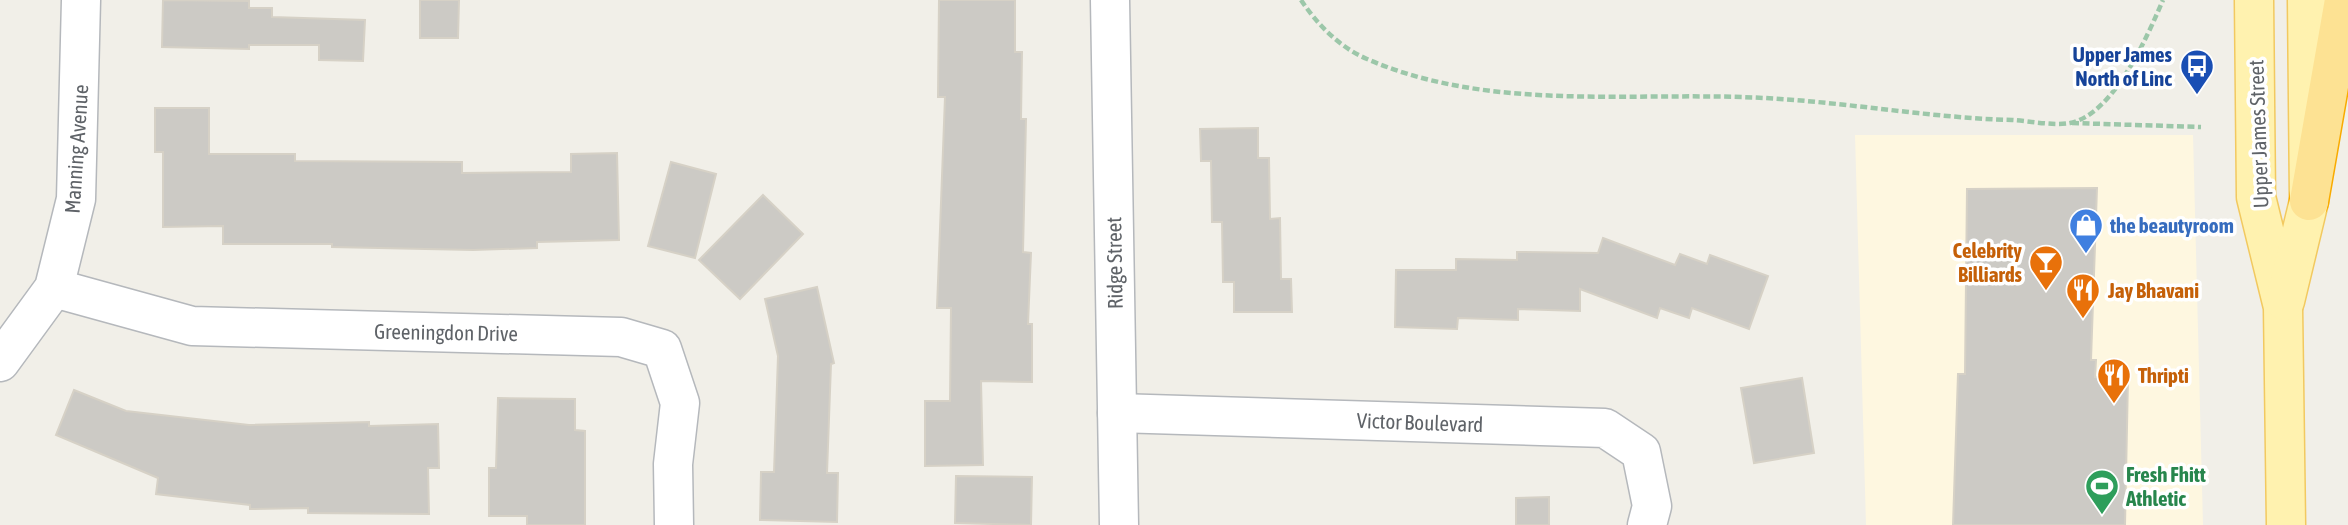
<svg xmlns="http://www.w3.org/2000/svg" width="2348" height="525" viewBox="0 0 2348 525" font-family="'Asap Condensed',sans-serif">
<style>
.commercial{fill:#fef7e0}
.building{fill:#cccac5;stroke:#d6d1c6;stroke-width:2}
.lines{fill:none;stroke-linecap:round;stroke-linejoin:round}
.minor-casing{stroke:#b5b8bc;stroke-width:41}
.major-casing{stroke:#f2c960;stroke-width:41}
.highway-casing{stroke:#f9ab00;stroke-width:41}
.path{stroke:#9cc7a9;stroke-width:4.5;stroke-dasharray:7 3.5;stroke-linecap:butt}
.minor{stroke:#fff;stroke-width:38}
.major{stroke:#fff2af;stroke-width:38}
.highway{stroke:#fde293;stroke-width:38}
.labels{text-anchor:middle;dominant-baseline:central;stroke-width:7;stroke-linejoin:round;paint-order:stroke}
.transit-label{font-size:21px;font-weight:bold;fill:#164399;stroke:#fff;text-anchor:end}
.street-label{font-size:21px;fill:#5f6368;stroke:#fff}
.shop-label{font-size:21px;font-weight:bold;fill:#366cbe;stroke:#fff;text-anchor:start}
.food-label{font-size:21px;font-weight:bold;fill:#c56008;stroke:#fff;text-anchor:start}
.leisure-label{font-size:21px;font-weight:bold;fill:#27864d;stroke:#fff;text-anchor:start}
</style>
<rect width="100%" height="100%" fill="#f1efe8"/>
<path class="commercial" d="M 1855,135 L 2193,135 L 2203,525 L 1866,525 Z"/>
<g class="building">
<path d="M 163,0 L 249,1 L 249,8 L 272,8 L 272,17 L 365,20 L 363,61 L 319,60 L 319,45 L 249,45 L 249,49 L 162,47 Z"/>
<path d="M 420,0 L 459,0 L 458,38 L 420,38 Z"/>
<path d="M 939,0 L 1015,0 L 1015,52 L 1022,52 L 1021,119 L 1026,119 L 1023,252 L 1031,253 L 1028,324 L 1032,324 L 1032,382 L 981,381 L 983,465 L 925,466 L 925,401 L 950,401 L 951,308 L 937,308 L 945,97 L 938,97 Z"/>
<path d="M 155,108 L 209,108 L 209,154 L 295,154 L 295,161 L 462,162 L 462,173 L 571,172 L 571,154 L 617,153 L 619,240 L 537,242 L 537,248 L 473,250 L 332,247 L 332,244 L 223,244 L 223,226 L 163,227 L 163,152 L 155,152 Z"/>
<path d="M 1258,128 L 1258,158 L 1269,158 L 1270,219 L 1280,218 L 1281,279 L 1291,279 L 1292,312 L 1234,312 L 1234,282 L 1223,282 L 1222,222 L 1212,222 L 1211,161 L 1201,161 L 1200,129 Z"/>
<path d="M 671,162 L 716,174 L 695,258 L 648,246 Z"/>
<path d="M 2097,188 L 2091,360 L 2096,360 L 2095,377 L 2128,378 L 2125,525 L 1953,525 L 1958,374 L 1965,374 L 1967,189 Z"/>
<path d="M 763,195 L 803,234 L 740,299 L 699,260 Z"/>
<path d="M 1603,238 L 1675,265 L 1680,254 L 1707,264 L 1710,255 L 1768,276 L 1749,329 L 1692,308 L 1689,318 L 1660,308 L 1657,318 L 1580,289 L 1580,311 L 1518,309 L 1518,320 L 1458,318 L 1457,329 L 1395,327 L 1396,270 L 1456,270 L 1456,259 L 1517,260 L 1517,252 L 1598,253 Z"/>
<path d="M 817,287 L 834,363 L 831,364 L 827,473 L 838,473 L 837,522 L 760,520 L 761,472 L 774,472 L 778,356 L 765,299 Z"/>
<path d="M 1802,378 L 1814,453 L 1754,463 L 1741,388 Z"/>
<path d="M 74,390 L 126,411 L 249,425 L 369,422 L 369,426 L 438,424 L 439,468 L 428,468 L 429,514 L 308,513 L 308,508 L 250,509 L 250,505 L 156,494 L 158,478 L 56,435 Z"/>
<path d="M 498,398 L 575,399 L 575,430 L 585,431 L 585,525 L 527,525 L 527,516 L 489,516 L 489,468 L 496,468 Z"/>
<path d="M 956,476 L 1032,477 L 1031,525 L 955,523 Z"/>
<path d="M 1549,497 L 1549,525 L 1516,525 L 1516,498 Z"/>
</g>
<g class="lines">
<g class="minor-casing">
<g id="minor">
<path d="M 1110,0 L 1119,525"/>
<path d="M 54,288 L 192,326 L 621,337 L 662,349 L 680,403 L 673,464 L 674,525"/>
<path d="M 0,362 L 54,288 L 76,199 L 81,0"/>
<path d="M 1117,413 L 1605,428 L 1641,452 L 1652,506 L 1647,525"/>
</g>
</g>
<g class="major-casing">
<g id="major">
<path d="M 2254,0 L 2256,197 L 2283,307 L 2286,525"/>
<path d="M 2285,301 L 2309,201 L 2307,0"/>
</g>
</g>
<g class="highway-casing">
<path id="highway" d="M 2309,201 L 2344,0"/>
</g>
<g class="path">
<path d="M 1301,0 C 1317,24 1339,47 1367,59 C 1496,115 1644,89 1780,99 C 1858,104 1934,118 2012,120 C 2030,121 2053,126 2070,123 C 2114,114 2147,37 2163,0"/>
<path d="M 2072,123 L 2201,127"/>
</g>
<use href="#minor" class="minor"/>
<use href="#major" class="major"/>
<use href="#highway" class="highway"/>
</g>
<defs>
<g id="bus-pin" transform="scale(1.75)"><path d="M0 17L-7.5 6A9.5 9.5 0 1 1 7.5 6Z" fill="#1a4fb4" stroke="#fff"/><path d="M-5-6H5V4H4V6H2V4H-2V6H-4V4H-5ZM-3.5-4V0h7V-4ZM-3.5 1.2v1.5H-2V1.2ZM2 1.2v1.5H3.5V1.2Z" fill="#fff"/></g>
<g id="shop-pin" transform="scale(1.75)"><path d="M0 17L-7.5 6A9.5 9.5 0 1 1 7.5 6Z" fill="#3f7fe0" stroke="#fff"/><path d="M-5-2.5h2.3a2.7 3.5 0 0 1 5.4 0H5L5.5 6h-11ZM-1.5-2.5h3a1.5 2.3 0 0 0-3 0Z" fill="#fff"/></g>
<g id="bar-pin" transform="scale(1.75)"><path d="M0 17L-7.5 6A9.5 9.5 0 1 1 7.5 6Z" fill="#e8710a" stroke="#fff"/><path d="M-6-5H6L.8 .8V4.5H3.5V6h-7V4.5H-.8V.8Z" fill="#fff"/></g>
<g id="restaurant-pin" transform="scale(1.75)"><path d="M0 17L-7.5 6A9.5 9.5 0 1 1 7.5 6Z" fill="#e8710a" stroke="#fff"/><path d="M-5-6h1v4h1v-4h1v4h1v-4h1v5L-1.5 .5V6h-2V.5L-5-1ZM5-6V6H3V1.5H1.5Q1.5-4 5-6Z" fill="#fff"/></g>
<g id="stadium-pin" transform="scale(1.75)"><path d="M0 17L-7.5 6A9.5 9.5 0 1 1 7.5 6Z" fill="#2e9e5b" stroke="#fff"/><path d="M0-5a6.5 5 0 1 0 0 10a6.5 5 0 1 0 0-10ZM-3.5-1.8h7v3.6h-7Z" fill="#fff"/></g>
</defs>
<g fill-rule="evenodd">
<use href="#bus-pin" x="2197" y="66"/>
<use href="#shop-pin" x="2086" y="225"/>
<use href="#bar-pin" x="2046" y="262"/>
<use href="#restaurant-pin" x="2083" y="290"/>
<use href="#restaurant-pin" x="2114" y="375"/>
<use href="#stadium-pin" x="2102" y="486"/>
</g>
<g class="labels">
<g class="transit-label">
<text x="2172" y="54">Upper James<tspan x="2172" dy="24">North of Linc</tspan></text>
</g>
<g class="street-label">
<text transform="translate(2258 134) rotate(-92)">Upper James Street</text>
<text transform="translate(76 149) rotate(-86)">Manning Avenue</text>
<text transform="translate(1114 263) rotate(-91)">Ridge Street</text>
<text transform="translate(446 332) rotate(1)">Greeningdon Drive</text>
<text transform="translate(1420 422) rotate(2)">Victor Boulevard</text>
</g>
<g class="shop-label">
<text x="2110" y="225">the beautyroom</text>
</g>
<g class="food-label">
<text x="2022" y="250" text-anchor="end">Celebrity<tspan x="2022" dy="24">Billiards</tspan></text>
<text x="2108" y="290">Jay Bhavani</text>
<text x="2138" y="375">Thripti</text>
</g>
<g class="leisure-label">
<text x="2126" y="474">Fresh Fhitt<tspan x="2126" dy="24">Athletic</tspan></text>
</g>
</g>
</svg>
